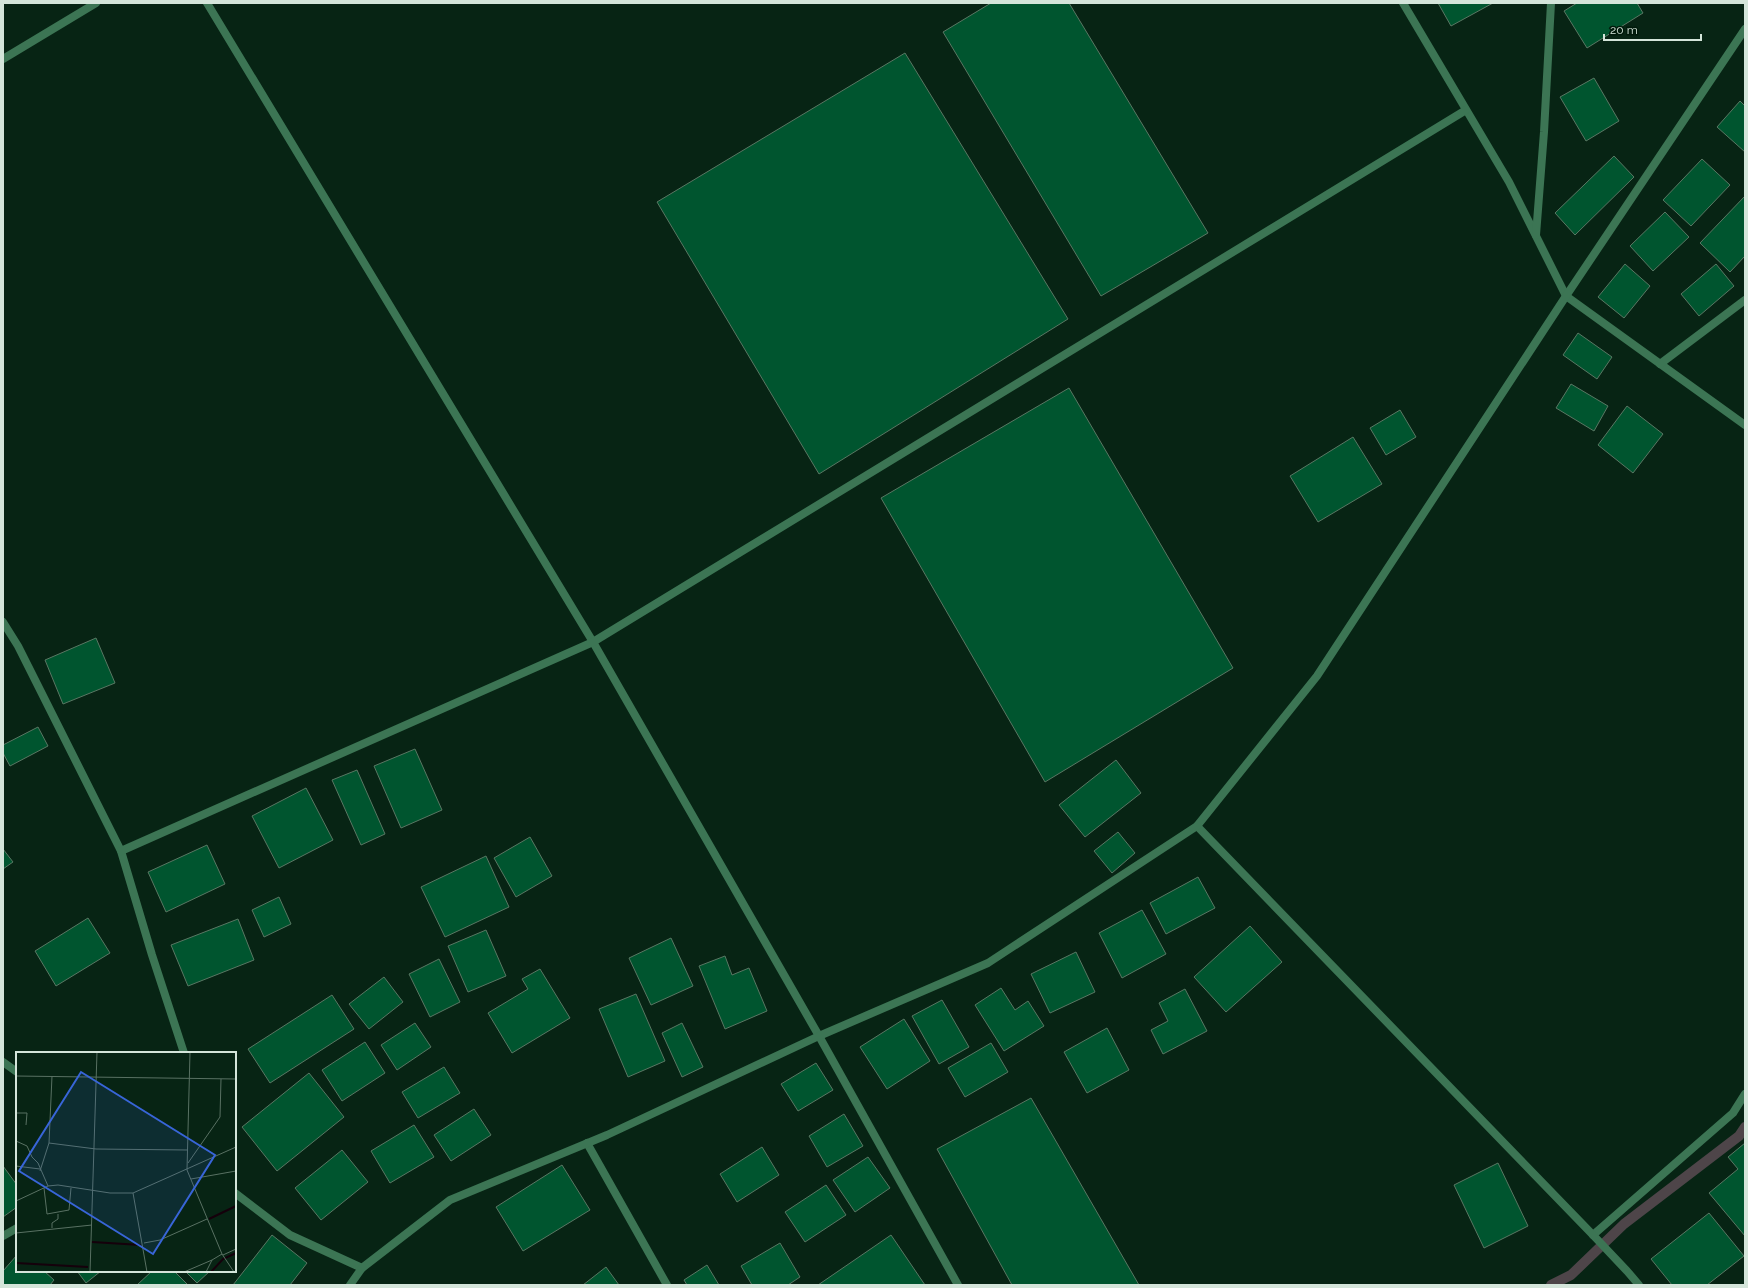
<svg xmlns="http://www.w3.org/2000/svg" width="1748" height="1288" viewBox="0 0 1748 1288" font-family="Raleway,sans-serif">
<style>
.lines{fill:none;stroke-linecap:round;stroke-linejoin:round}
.stream{stroke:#4e4549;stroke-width:10}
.building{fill:#00552f;stroke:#597763}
.service{stroke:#3c7554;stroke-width:8}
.minor{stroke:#3c7554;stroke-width:8}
.tertiary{stroke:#3c7554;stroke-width:8}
.inset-river{fill:none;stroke:#15000b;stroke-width:2}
.inset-road{fill:none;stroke:#597163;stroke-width:1}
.view{fill:#3865d8;fill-opacity:0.15;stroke:#3865d8;stroke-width:2}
.inset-edge{fill:none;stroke:#d4e5da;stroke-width:2}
</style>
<rect width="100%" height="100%" fill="#072414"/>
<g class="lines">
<path class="stream" d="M 1551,1285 L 1571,1275 L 1624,1224 L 1739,1136 L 1745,1127"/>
</g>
<g class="building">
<path d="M 991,3 L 1069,3 L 1208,233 L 1101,296 L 943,32 Z"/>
<path d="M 1438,3 L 1493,3 L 1451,26 Z"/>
<path d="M 1577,3 L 1637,3 L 1643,13 L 1587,48 L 1564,11 Z"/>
<path d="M 905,53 L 1068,319 L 819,474 L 657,202 Z"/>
<path d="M 1594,78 L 1619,121 L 1586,141 L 1560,97 Z"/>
<path d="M 1740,101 L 1745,106 L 1745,152 L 1717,127 Z"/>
<path d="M 1614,156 L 1634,177 L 1575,235 L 1555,213 Z"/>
<path d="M 1702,159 L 1730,185 L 1691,226 L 1663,200 Z"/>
<path d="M 1745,196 L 1745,256 L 1730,272 L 1700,243 Z"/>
<path d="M 1665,212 L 1689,237 L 1653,271 L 1630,246 Z"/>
<path d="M 1625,264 L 1650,286 L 1624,318 L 1598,297 Z"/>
<path d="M 1716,264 L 1734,286 L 1699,316 L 1681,294 Z"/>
<path d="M 1578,333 L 1612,357 L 1597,379 L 1563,355 Z"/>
<path d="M 1571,384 L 1608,406 L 1594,431 L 1556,408 Z"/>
<path d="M 1069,388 L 1233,668 L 1045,782 L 881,498 Z"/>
<path d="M 1627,406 L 1663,434 L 1633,473 L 1598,445 Z"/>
<path d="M 1400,410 L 1416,437 L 1386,455 L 1370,428 Z"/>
<path d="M 1353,437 L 1382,484 L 1318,522 L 1290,476 Z"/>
<path d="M 96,638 L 115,683 L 63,704 L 45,660 Z"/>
<path d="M 38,727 L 48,746 L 10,766 L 3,753 L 3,745 Z"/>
<path d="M 415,749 L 442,810 L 401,828 L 374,766 Z"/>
<path d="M 1116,760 L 1141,793 L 1085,837 L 1059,805 Z"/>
<path d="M 357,770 L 385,834 L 361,845 L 332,780 Z"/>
<path d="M 306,788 L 333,840 L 279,868 L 252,816 Z"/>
<path d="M 1118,832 L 1135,853 L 1112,873 L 1094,851 Z"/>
<path d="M 530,837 L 552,876 L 516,897 L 494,858 Z"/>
<path d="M 207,845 L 225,884 L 166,912 L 148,872 Z"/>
<path d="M 3,849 L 13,862 L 3,869 Z"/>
<path d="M 486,856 L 509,907 L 445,937 L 421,887 Z"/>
<path d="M 1198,877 L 1215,908 L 1166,934 L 1150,903 Z"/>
<path d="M 279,897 L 291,924 L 264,937 L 252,910 Z"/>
<path d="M 1142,910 L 1166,954 L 1122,978 L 1099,933 Z"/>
<path d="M 88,918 L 110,953 L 56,986 L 35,951 Z"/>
<path d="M 238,919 L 254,960 L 188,986 L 171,945 Z"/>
<path d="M 1250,926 L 1282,962 L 1226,1012 L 1194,977 Z"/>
<path d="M 486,930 L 506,976 L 468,992 L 448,946 Z"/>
<path d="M 671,938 L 693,986 L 651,1005 L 629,958 Z"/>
<path d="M 1076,952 L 1095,992 L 1050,1013 L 1031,974 Z"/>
<path d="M 725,956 L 732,975 L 749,968 L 767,1011 L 725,1029 L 699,966 Z"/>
<path d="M 439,959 L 460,1002 L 430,1017 L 409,974 Z"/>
<path d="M 540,969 L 570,1018 L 512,1053 L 488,1013 L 528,989 L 522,979 Z"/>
<path d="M 384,977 L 403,1002 L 369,1029 L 349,1004 Z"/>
<path d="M 1001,988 L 1015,1010 L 1028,1001 L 1044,1026 L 1004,1051 L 975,1005 Z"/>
<path d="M 1185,989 L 1207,1031 L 1163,1054 L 1151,1030 L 1168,1021 L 1159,1003 Z"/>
<path d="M 636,994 L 665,1061 L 628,1077 L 599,1009 Z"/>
<path d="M 332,995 L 354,1029 L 270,1083 L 248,1049 Z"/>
<path d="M 942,1000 L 969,1047 L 939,1064 L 912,1016 Z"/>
<path d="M 904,1019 L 930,1061 L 887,1089 L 860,1047 Z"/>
<path d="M 415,1023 L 431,1047 L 397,1070 L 381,1045 Z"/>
<path d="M 682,1023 L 703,1067 L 682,1077 L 662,1033 Z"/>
<path d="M 1107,1028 L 1129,1070 L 1087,1093 L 1064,1052 Z"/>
<path d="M 365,1042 L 385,1073 L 342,1101 L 322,1070 Z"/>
<path d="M 991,1043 L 1008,1072 L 965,1097 L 948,1068 Z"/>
<path d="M 816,1063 L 833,1090 L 798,1111 L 781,1084 Z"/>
<path d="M 444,1067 L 460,1093 L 418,1118 L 402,1092 Z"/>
<path d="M 309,1073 L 344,1117 L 277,1171 L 242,1127 Z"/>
<path d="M 1031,1098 L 1139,1285 L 1012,1285 L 937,1149 Z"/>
<path d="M 474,1109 L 491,1135 L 451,1161 L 434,1135 Z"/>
<path d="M 844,1114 L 863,1146 L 827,1167 L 809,1136 Z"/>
<path d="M 414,1125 L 434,1157 L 390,1183 L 371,1151 Z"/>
<path d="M 1745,1143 L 1745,1236 L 1709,1193 L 1738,1169 L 1728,1157 Z"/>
<path d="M 762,1147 L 779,1175 L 737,1202 L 720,1174 Z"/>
<path d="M 342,1150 L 368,1182 L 321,1220 L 295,1188 Z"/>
<path d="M 868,1157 L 890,1188 L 855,1212 L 833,1180 Z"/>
<path d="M 1498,1163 L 1528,1226 L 1484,1248 L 1454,1185 Z"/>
<path d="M 562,1165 L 590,1210 L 523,1251 L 496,1207 Z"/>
<path d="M 3,1166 L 17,1185 L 17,1207 L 3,1217 Z"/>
<path d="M 826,1185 L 846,1215 L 805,1242 L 785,1212 Z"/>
<path d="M 1709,1213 L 1744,1256 L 1707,1285 L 1672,1285 L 1651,1259 Z"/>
<path d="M 272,1235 L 307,1263 L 290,1285 L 233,1285 Z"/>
<path d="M 891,1235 L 925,1285 L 818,1285 Z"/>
<path d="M 780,1243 L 800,1277 L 788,1285 L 752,1285 L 741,1266 Z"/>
<path d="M 17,1255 L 17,1271 L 44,1271 L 54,1280 L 50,1285 L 3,1285 L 3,1271 Z"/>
<path d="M 707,1265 L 719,1285 L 687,1285 L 684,1280 Z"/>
<path d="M 606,1267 L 619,1285 L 583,1285 Z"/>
<path d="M 77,1271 L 101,1271 L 86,1283 Z"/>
<path d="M 152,1271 L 174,1271 L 188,1285 L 137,1285 Z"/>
<path d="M 185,1271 L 210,1271 L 197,1283 Z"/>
</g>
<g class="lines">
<g class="service">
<path d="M 587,1143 L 667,1285"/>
<path d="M 1593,1235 L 1733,1113 L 1745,1094"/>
</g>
<g class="minor">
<path d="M 207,3 L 593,642 L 819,1036 L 958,1285"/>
<path d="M 1403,3 L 1509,182 L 1566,296 L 1745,425"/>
<path d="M 1536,235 L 1544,132 L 1551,3"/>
<path d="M 1660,364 L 1745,300"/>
<path d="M 3,622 L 18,646 L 121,851 L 152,955 L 184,1053"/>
<path d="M 1197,826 L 1593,1235 L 1627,1271 L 1639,1285"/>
<path d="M 121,851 L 593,642 L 1466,110"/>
<path d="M 3,1062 L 17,1072"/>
<path d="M 235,1193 L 290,1235 L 362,1268"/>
<path d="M 3,1236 L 17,1228"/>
</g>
<g class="tertiary">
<path d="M 3,59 L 96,3"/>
<path d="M 350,1285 L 362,1268 L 450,1200 L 607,1135 L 819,1036 L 988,963 L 1197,826 L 1317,676 L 1566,296 L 1745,29"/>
</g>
</g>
<g transform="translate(16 1052)">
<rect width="220" height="220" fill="#072414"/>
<path class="inset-river" d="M 193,167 L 220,154M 76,190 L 125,193M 0,211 L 72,215M 195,220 L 207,207 L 220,201"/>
<path class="inset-road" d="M 174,0 L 171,118 L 206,202 L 218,220M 0,24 L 220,27M 0,61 L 11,61 L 10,73M 0,89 L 11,94 L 16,105 L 22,111 L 32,134M 33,91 L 80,97 L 172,98M 172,111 L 204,65 L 205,27M 0,114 L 24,117M 24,119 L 33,91 L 36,24M 175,127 L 220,119M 28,136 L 31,162 L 53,158 L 55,136M 117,141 L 131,220M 0,149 L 32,134 L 42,133 L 94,141 L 117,141 L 220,95M 36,176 L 36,171 L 42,167 L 42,162M 0,181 L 76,173M 128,191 L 144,188 L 191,167M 207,203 L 220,197M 74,220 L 81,0M 168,220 L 196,208M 190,220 L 196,208 L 206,202"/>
<path class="view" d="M 65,20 L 199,103 L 137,202 L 3,119 Z"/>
<rect width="220" height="220" class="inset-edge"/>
</g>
<rect width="1748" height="1288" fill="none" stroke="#d4e5da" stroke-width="8"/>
<path d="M1604 34v6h97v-6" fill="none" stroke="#d4e5da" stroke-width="2"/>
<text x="1610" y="34" font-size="12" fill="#d4e5da" stroke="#001a0b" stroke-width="3" paint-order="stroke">20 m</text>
</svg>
